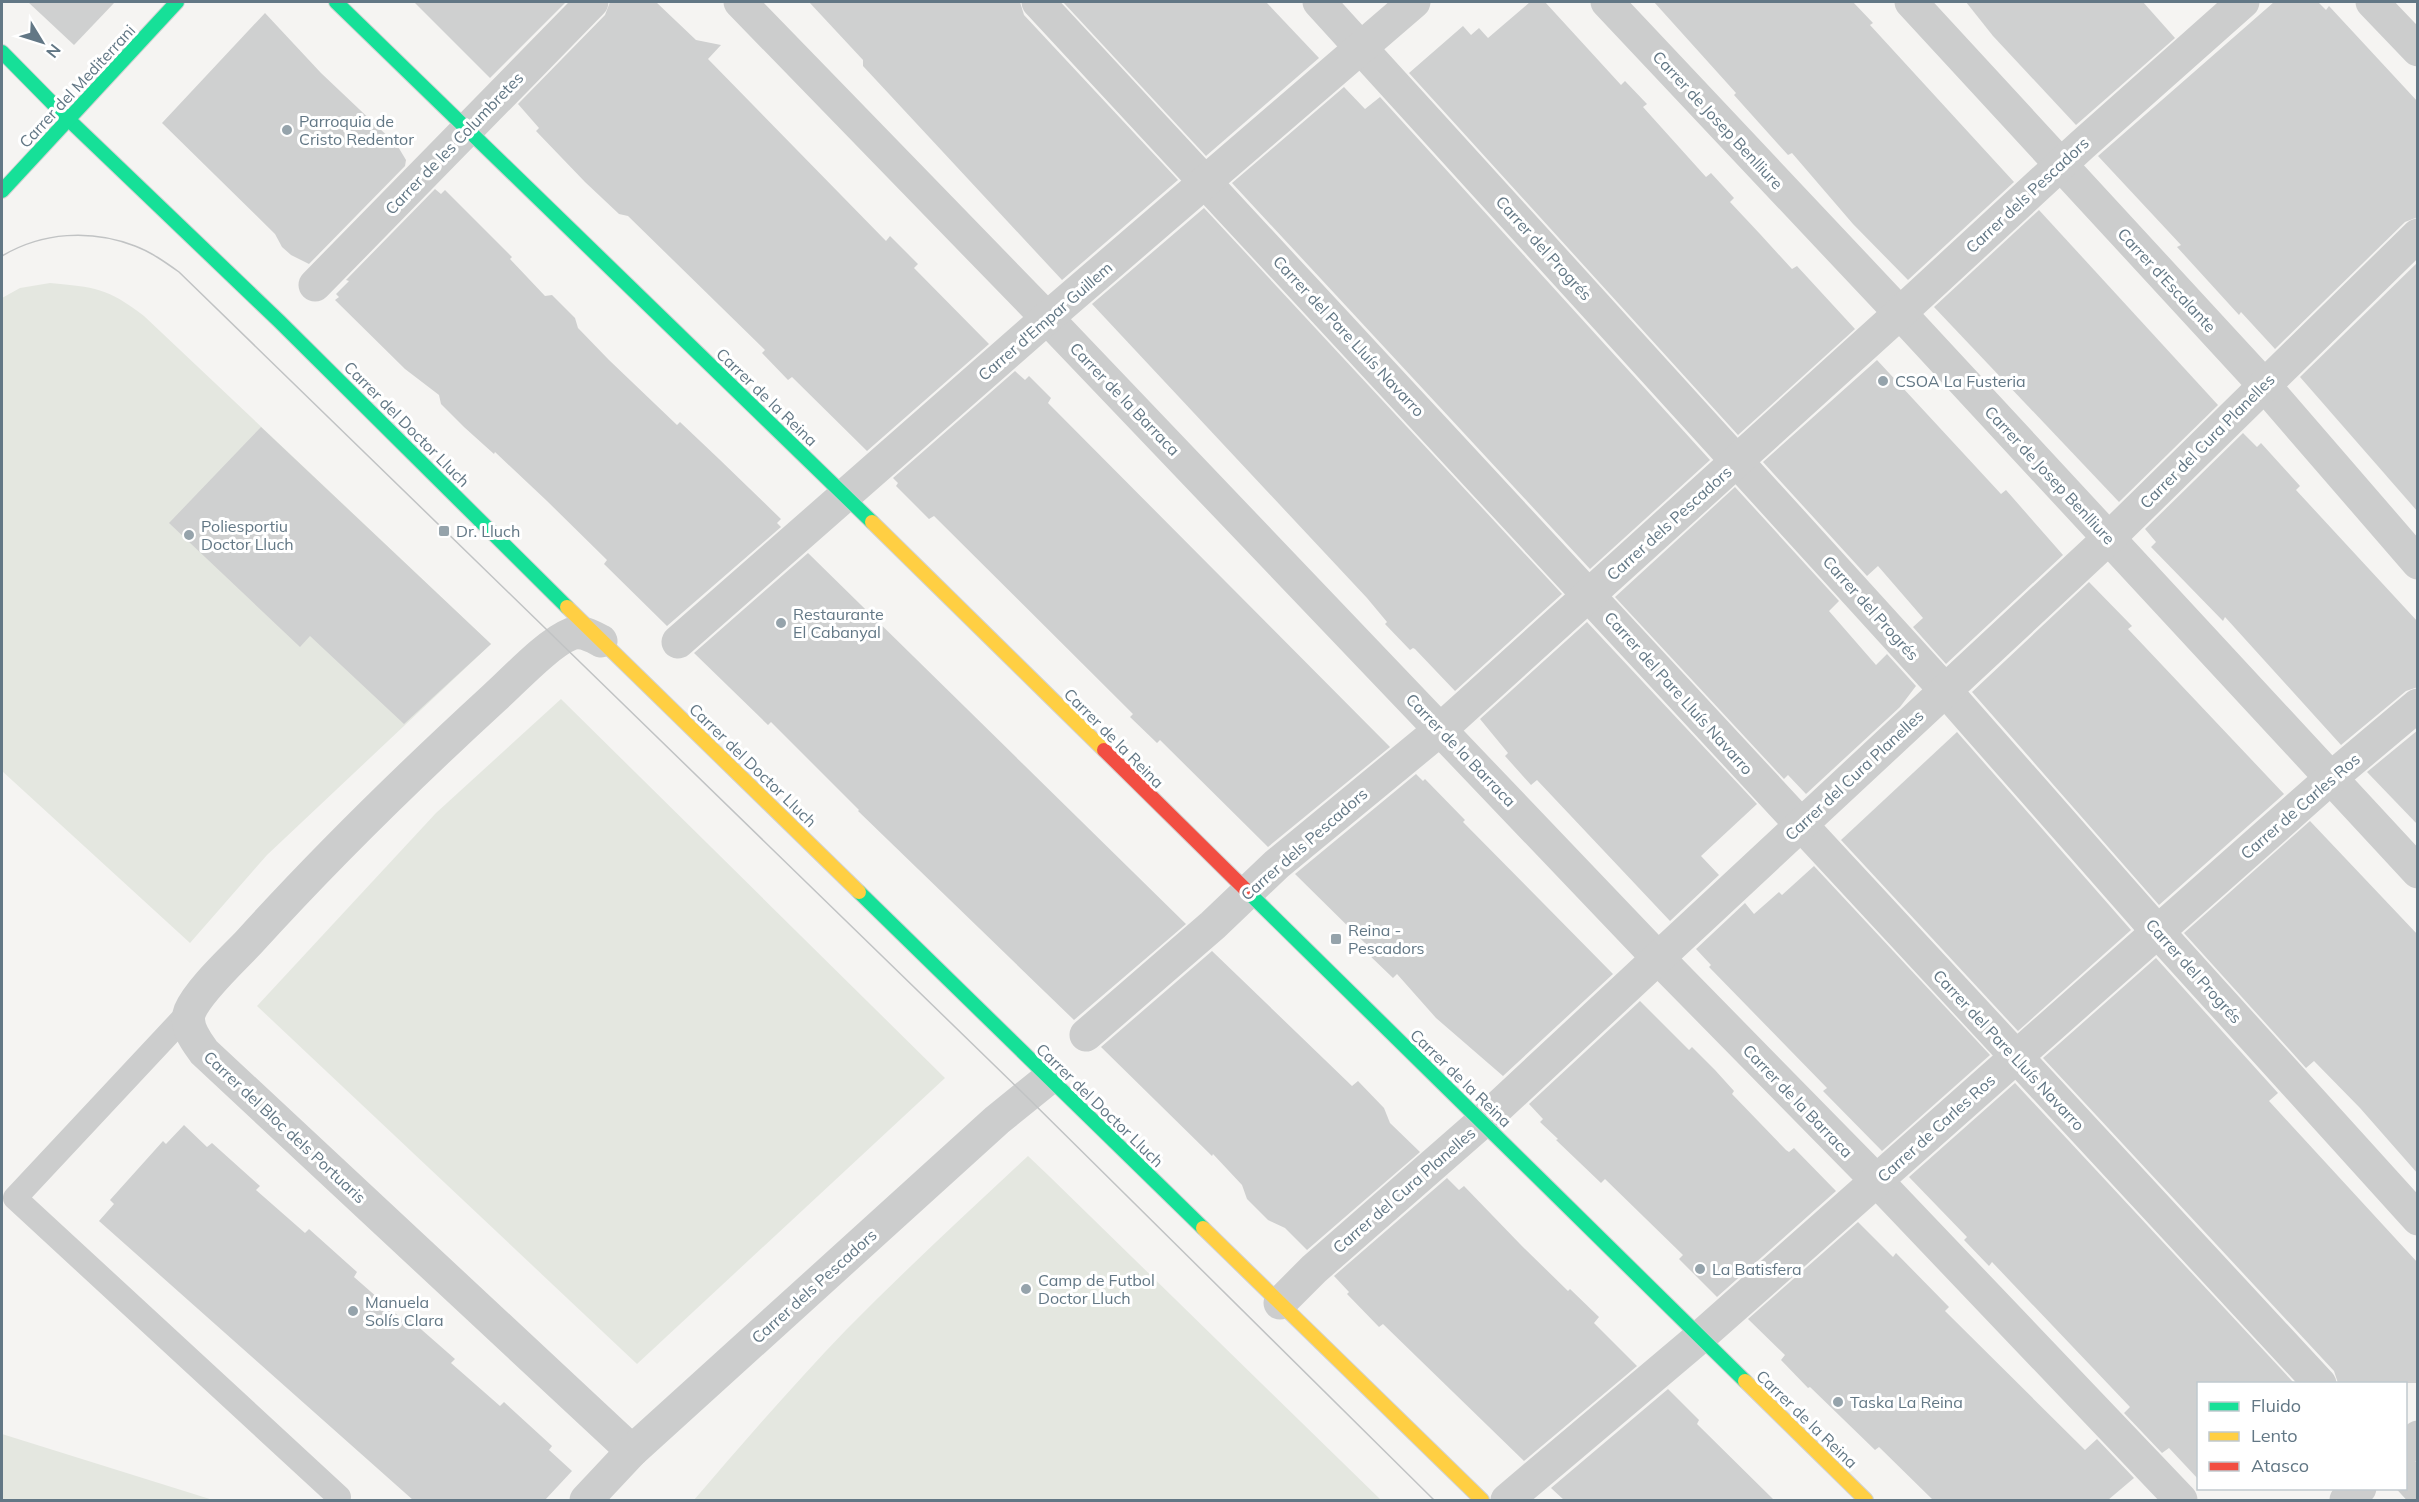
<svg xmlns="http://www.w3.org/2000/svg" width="2419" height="1502" viewBox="0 0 2419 1502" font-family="Mulish,sans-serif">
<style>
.green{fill:#e4e7e0}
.building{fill:#cfd0d0}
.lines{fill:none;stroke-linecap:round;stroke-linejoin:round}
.fast-casing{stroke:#d1d2d2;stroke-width:16}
.slow-casing{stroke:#d1d2d2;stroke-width:16}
.jam-casing{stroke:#d1d2d2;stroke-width:16}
.lane{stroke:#cccdcd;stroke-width:24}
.street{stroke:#cccdcd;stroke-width:33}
.fast{stroke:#16e098;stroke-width:14}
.slow{stroke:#ffcf43;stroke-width:14}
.jam{stroke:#f24e42;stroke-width:14}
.tram{stroke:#c1c3c4;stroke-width:1.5}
.poi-dot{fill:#95a3ab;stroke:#fff;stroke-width:2}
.labels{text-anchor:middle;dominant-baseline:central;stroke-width:6;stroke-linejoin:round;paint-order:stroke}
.street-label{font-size:16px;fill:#627785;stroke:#fff}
.poi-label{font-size:16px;fill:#627785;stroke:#fff;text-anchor:start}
</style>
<rect width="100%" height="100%" fill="#f5f4f2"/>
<g class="green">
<path d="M 50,283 C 94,287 108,288 144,316 L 491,644 L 267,855 L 190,943 L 2,771 L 2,298 L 20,288 Z"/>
<path d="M 561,699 L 945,1078 L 637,1364 L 257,1006 L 436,813 Z"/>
<path d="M 1028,1156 L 1049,1176 L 1381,1500 L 694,1500 C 743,1443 793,1385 846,1330 C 905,1270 967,1213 1028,1156 Z"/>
<path d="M 2,1434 L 213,1500 L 2,1500 Z"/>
</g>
<g class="building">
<path d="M 28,2 L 115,2 L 74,45 Z"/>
<path d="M 414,2 L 566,2 L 490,78 Z"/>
<path d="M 610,2 L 656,2 L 696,40 L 721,45 L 708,59 L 886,241 L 890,236 L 918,264 L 914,268 L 989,344 L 867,451 L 792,377 L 788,380 L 762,353 L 765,350 L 628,216 L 619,214 L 585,182 L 536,131 L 539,128 L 518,104 L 605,15 Z"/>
<path d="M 809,2 L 1020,2 L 1024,15 L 1178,180 L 1062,280 L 863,66 L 863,60 Z"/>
<path d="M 1063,2 L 1266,2 L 1319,58 L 1206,156 Z"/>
<path d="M 1530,2 L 1545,2 L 1621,85 L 1625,81 L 1647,104 L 1643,107 L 1706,177 L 1711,173 L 1734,198 L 1730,202 L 1760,234 L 1792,269 L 1797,266 L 1855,329 L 1738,435 L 1409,73 L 1463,26 L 1471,35 L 1479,28 L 1488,38 Z"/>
<path d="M 1654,2 L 1853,2 L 1873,23 L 1870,25 L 2014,182 L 1908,280 L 1853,224 L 1792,153 L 1788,155 L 1760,124 L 1734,95 L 1736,93 Z"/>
<path d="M 1966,2 L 2143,2 L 2175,38 L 2076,125 L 1993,36 Z"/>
<path d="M 2274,2 L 2318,2 L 2326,10 L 2329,6 L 2418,102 L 2418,217 L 2405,222 L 2275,349 L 2241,312 L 2239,315 L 2177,247 L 2181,245 L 2098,156 Z"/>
<path d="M 265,13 L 321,73 L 397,145 L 406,160 L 405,166 L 309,264 L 291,255 L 282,247 L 275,234 L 162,123 Z"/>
<path d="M 1344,87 L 1365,109 L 1380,97 L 1710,460 L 1590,569 L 1232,183 Z"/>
<path d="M 435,189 L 441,194 L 445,190 L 512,257 L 510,259 L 545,296 L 552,295 L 575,318 L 578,328 L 609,360 L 677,425 L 680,422 L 719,459 L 781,519 L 777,523 L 781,527 L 667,626 L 604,564 L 607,560 L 547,501 L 495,452 L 494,454 L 464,427 L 441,404 L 439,395 L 405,369 L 335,300 L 339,297 L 336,294 L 349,281 L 346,280 Z"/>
<path d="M 1204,208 L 1562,594 L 1455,691 L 1415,649 L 1413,648 L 1410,650 L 1385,624 L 1387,622 L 1367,598 L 1092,304 Z"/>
<path d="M 2039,210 L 2218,405 L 2119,502 L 1934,307 Z"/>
<path d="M 2418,262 L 2418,512 L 2300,377 Z"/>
<path d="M 1877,360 L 2001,494 L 2006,490 L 2063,555 L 1946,664 L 1913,627 L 1923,618 L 1878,566 L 1867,576 L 1763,462 Z"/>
<path d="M 1015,371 L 1025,380 L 1029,376 L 1051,398 L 1048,403 L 1390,747 L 1268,847 L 1160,740 L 1157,743 L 1130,717 L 1133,714 L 934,516 L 929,519 L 896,486 L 898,483 L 893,478 Z"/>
<path d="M 261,427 L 491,644 L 404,724 L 310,636 L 300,647 L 169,523 Z"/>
<path d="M 2243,433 L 2257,447 L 2261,443 L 2300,486 L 2296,490 L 2418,622 L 2418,687 L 2406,691 L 2341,745 L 2225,617 L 2223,621 L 2151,547 L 2156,542 L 2145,529 Z"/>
<path d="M 1735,487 L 1839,601 L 1829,611 L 1876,665 L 1887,654 L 1916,686 L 1900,707 L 1806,794 L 1788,775 L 1784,779 L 1615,597 Z"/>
<path d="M 808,553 L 1186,924 L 1074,1020 L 858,811 L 859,810 L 771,722 L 768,725 L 694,653 Z"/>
<path d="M 2089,582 L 2132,626 L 2128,629 L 2284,794 L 2159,905 L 1972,692 Z"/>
<path d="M 1587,622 L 1757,804 L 1701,856 L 1719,875 L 1670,921 L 1537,780 L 1531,785 L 1505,756 L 1508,753 L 1480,719 Z"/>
<path d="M 2418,730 L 2418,825 L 2367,772 Z"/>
<path d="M 1957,732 L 2131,930 L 2018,1031 L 1841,840 Z"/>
<path d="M 1416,774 L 1423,781 L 1425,779 L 1465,820 L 1463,822 L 1613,974 L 1503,1076 L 1436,1018 L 1397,974 L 1393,978 L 1367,953 L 1370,948 L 1295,874 Z"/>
<path d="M 2310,821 L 2418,935 L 2418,1174 L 2360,1108 L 2314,1061 L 2306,1068 L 2184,933 Z"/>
<path d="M 1814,866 L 1990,1055 L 1882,1151 L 1823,1091 L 1827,1088 L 1709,967 L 1711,965 L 1696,949 L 1745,903 L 1754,914 L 1779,892 L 1782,895 Z"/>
<path d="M 1212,951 L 1352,1086 L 1358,1081 L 1384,1108 L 1390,1123 L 1420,1152 L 1307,1250 L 1285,1228 L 1268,1220 L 1247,1199 L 1242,1185 L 1213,1154 L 1212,1156 L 1101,1047 Z"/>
<path d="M 2156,958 L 2278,1093 L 2269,1101 L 2418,1263 L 2418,1383 L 2338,1383 L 2334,1371 L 2043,1058 Z"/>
<path d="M 1640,1001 L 1689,1050 L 1692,1047 L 1715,1070 L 1734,1091 L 1732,1094 L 1786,1150 L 1789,1152 L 1794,1148 L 1836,1191 L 1717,1297 L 1679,1259 L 1683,1255 L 1605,1179 L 1601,1183 L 1556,1140 L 1558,1139 L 1540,1122 L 1543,1119 L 1529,1104 Z"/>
<path d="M 2015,1083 L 2294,1383 L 2199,1383 L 2199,1480 L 2169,1448 L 2162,1453 L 2124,1413 L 2130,1407 L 1992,1262 L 1989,1266 L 1964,1240 L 1967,1237 L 1909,1177 Z"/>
<path d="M 184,1125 L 207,1147 L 212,1143 L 260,1186 L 256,1190 L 305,1233 L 309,1229 L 357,1272 L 354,1277 L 403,1320 L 406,1316 L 455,1359 L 451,1363 L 500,1406 L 504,1402 L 552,1446 L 549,1450 L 572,1471 L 545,1500 L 413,1500 L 99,1221 L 114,1204 L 110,1200 L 163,1141 L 166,1144 Z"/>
<path d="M 1447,1178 L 1459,1190 L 1464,1186 L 1520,1244 L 1568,1291 L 1570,1289 L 1599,1317 L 1594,1323 L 1637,1366 L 1524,1461 L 1383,1324 L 1379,1327 L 1347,1294 L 1349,1292 L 1334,1276 Z"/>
<path d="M 1858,1222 L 1893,1257 L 1896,1253 L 1949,1307 L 1945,1311 L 2085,1450 L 2097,1439 L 2134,1478 L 2108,1500 L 1933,1500 L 1879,1447 L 1875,1450 L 1810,1387 L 1808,1388 L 1781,1360 L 1785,1355 L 1748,1319 Z"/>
<path d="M 1668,1389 L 1699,1420 L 1697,1424 L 1774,1500 L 1564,1500 L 1551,1488 Z"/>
</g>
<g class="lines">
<g class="fast-casing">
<g id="fast">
<path d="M 336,2 L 872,522"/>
<path d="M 2,52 L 69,120 L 279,321 L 567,607"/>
<path d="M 2,191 L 177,2"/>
<path d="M 1246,890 L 1745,1381"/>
<path d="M 859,892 L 1203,1228"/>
</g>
</g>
<g class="slow-casing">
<g id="slow">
<path d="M 872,522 L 1104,750"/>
<path d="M 567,607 L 859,892"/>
<path d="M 1203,1228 L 1482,1500"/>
<path d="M 1745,1381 L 1866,1500"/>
</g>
</g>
<g class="jam-casing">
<path id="jam" d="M 1104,750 L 1246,890"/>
</g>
<path class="lane" d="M 189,1012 L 15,1198 L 339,1497"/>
<g class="street">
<path d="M 740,2 L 1047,318 L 1658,958 L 1877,1181 L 2181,1500"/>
<path d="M 1038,2 L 2320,1384"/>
<path d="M 1319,2 L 1945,690 L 2158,932 L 2418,1219"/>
<path d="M 1607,2 L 1900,313 L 2418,872"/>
<path d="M 1911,2 L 2264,385 L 2418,563"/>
<path d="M 2372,2 L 2418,50"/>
<path d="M 315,285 L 592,2"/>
<path d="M 601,641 C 592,636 582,630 571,634 C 548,643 514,680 494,698 C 409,776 327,856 249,942 C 233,959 199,990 190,1011 C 184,1026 196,1041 204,1052 L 632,1451"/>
<path d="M 678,642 L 1047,318 L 1414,2"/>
<path d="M 1086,1035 L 1213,925 L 1277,864 L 1441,729 L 1900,313 L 2082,145 L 2243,2"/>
<path d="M 1280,1303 L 1314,1269 L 1482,1122 L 2109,538 L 2418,235"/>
<path d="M 2406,1448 L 2418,1437"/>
<path d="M 2406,1475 L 2418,1488"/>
<path d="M 586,1500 L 632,1451 L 997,1120 L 1049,1078"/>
<path d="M 1507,1500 L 1700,1337 L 2331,778 L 2418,705"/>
<path d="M 2346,1500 L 2360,1488"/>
</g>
<use href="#fast" class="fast"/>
<use href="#slow" class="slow"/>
<use href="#jam" class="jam"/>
<path class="tram" d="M 2,256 C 42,232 91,229 135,246 C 151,252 165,262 179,272 L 1027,1097 L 1434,1500"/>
</g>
<g class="poi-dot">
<circle cx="287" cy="130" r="6"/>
<circle cx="1883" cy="381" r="6"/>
<rect x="438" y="525" width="12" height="12" rx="3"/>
<circle cx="189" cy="535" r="6"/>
<circle cx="781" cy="623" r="6"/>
<rect x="1330" y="933" width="12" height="12" rx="3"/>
<circle cx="1700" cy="1269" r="6"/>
<circle cx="1026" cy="1289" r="6"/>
<circle cx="353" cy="1311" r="6"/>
<circle cx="1838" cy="1402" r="6"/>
</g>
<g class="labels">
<g class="street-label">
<text transform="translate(77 86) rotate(-47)">Carrer del Mediterrani</text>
<text transform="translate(1718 120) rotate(47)">Carrer de Josep Benlliure</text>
<text transform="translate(454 143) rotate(-46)">Carrer de les Columbretes</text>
<text transform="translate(2027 195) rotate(-43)">Carrer dels Pescadors</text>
<text transform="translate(1544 248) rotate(48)">Carrer del Progrés</text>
<text transform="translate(2167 280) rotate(47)">Carrer d'Escalante</text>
<text transform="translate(1045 321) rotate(-41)">Carrer d'Empar Guillem</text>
<text transform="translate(1349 336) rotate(47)">Carrer del Pare Lluís Navarro</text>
<text transform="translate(767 397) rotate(44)">Carrer de la Reina</text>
<text transform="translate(1125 399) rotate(46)">Carrer de la Barraca</text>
<text transform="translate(407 424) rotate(45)">Carrer del Doctor Lluch</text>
<text transform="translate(2207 441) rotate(-45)">Carrer del Cura Planelles</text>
<text transform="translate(2050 475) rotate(47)">Carrer de Josep Benlliure</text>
<text transform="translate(1669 523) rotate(-42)">Carrer dels Pescadors</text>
<text transform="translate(1871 608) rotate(48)">Carrer del Progrés</text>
<text transform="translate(1679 693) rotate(48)">Carrer del Pare Lluís Navarro</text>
<text transform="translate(1114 738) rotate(45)">Carrer de la Reina</text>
<text transform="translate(1461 750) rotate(46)">Carrer de la Barraca</text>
<text transform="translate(753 765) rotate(44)">Carrer del Doctor Lluch</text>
<text transform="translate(1854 775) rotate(-43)">Carrer del Cura Planelles</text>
<text transform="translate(2300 806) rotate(-41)">Carrer de Carles Ros</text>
<text transform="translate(1304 844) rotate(-41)">Carrer dels Pescadors</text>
<text transform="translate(2194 971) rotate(48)">Carrer del Progrés</text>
<text transform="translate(2009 1050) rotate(47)">Carrer del Pare Lluís Navarro</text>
<text transform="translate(1461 1078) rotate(44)">Carrer de la Reina</text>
<text transform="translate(1798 1101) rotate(46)">Carrer de la Barraca</text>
<text transform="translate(1100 1105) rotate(44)">Carrer del Doctor Lluch</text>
<text transform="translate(285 1127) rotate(43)">Carrer del Bloc dels Portuaris</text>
<text transform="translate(1936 1128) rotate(-42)">Carrer de Carles Ros</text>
<text transform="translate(1404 1190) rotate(-41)">Carrer del Cura Planelles</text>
<text transform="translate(814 1286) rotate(-42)">Carrer dels Pescadors</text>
<text transform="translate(1807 1419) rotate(44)">Carrer de la Reina</text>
</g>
<g class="poi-label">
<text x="299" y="121">Parroquia de<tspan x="299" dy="18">Cristo Redentor</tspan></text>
<text x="1895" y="381">CSOA La Fusteria</text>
<text x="201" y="526">Poliesportiu<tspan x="201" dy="18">Doctor Lluch</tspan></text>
<text x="456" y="531">Dr. Lluch</text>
<text x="793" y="614">Restaurante<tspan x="793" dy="18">El Cabanyal</tspan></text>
<text x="1348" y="930">Reina -<tspan x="1348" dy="18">Pescadors</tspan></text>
<text x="1712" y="1269">La Batisfera</text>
<text x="1038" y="1280">Camp de Futbol<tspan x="1038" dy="18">Doctor Lluch</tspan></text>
<text x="365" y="1302">Manuela<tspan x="365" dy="18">Solís Clara</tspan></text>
<text x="1850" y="1402">Taska La Reina</text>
</g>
</g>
<rect width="2419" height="1502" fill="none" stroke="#627785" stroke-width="6"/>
<rect x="2197" y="1382" width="210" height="108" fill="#ffffff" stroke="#c0c9ce" stroke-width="1.5"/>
<rect x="2209" y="1402" width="30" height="9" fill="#16e098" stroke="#c0c9ce" stroke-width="1.5"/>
<text x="2251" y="1412" font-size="18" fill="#627785">Fluido</text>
<rect x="2209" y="1432" width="30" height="9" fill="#ffcf43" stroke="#c0c9ce" stroke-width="1.5"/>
<text x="2251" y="1442" font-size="18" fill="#627785">Lento</text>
<rect x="2209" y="1462" width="30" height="9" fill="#f24e42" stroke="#c0c9ce" stroke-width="1.5"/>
<text x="2251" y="1472" font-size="18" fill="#627785">Atasco</text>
<g transform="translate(42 42) rotate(128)" stroke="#ffffff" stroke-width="4.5" paint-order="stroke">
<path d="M0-4.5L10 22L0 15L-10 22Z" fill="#627785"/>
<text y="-9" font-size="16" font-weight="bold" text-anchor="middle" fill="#627785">N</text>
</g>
</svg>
